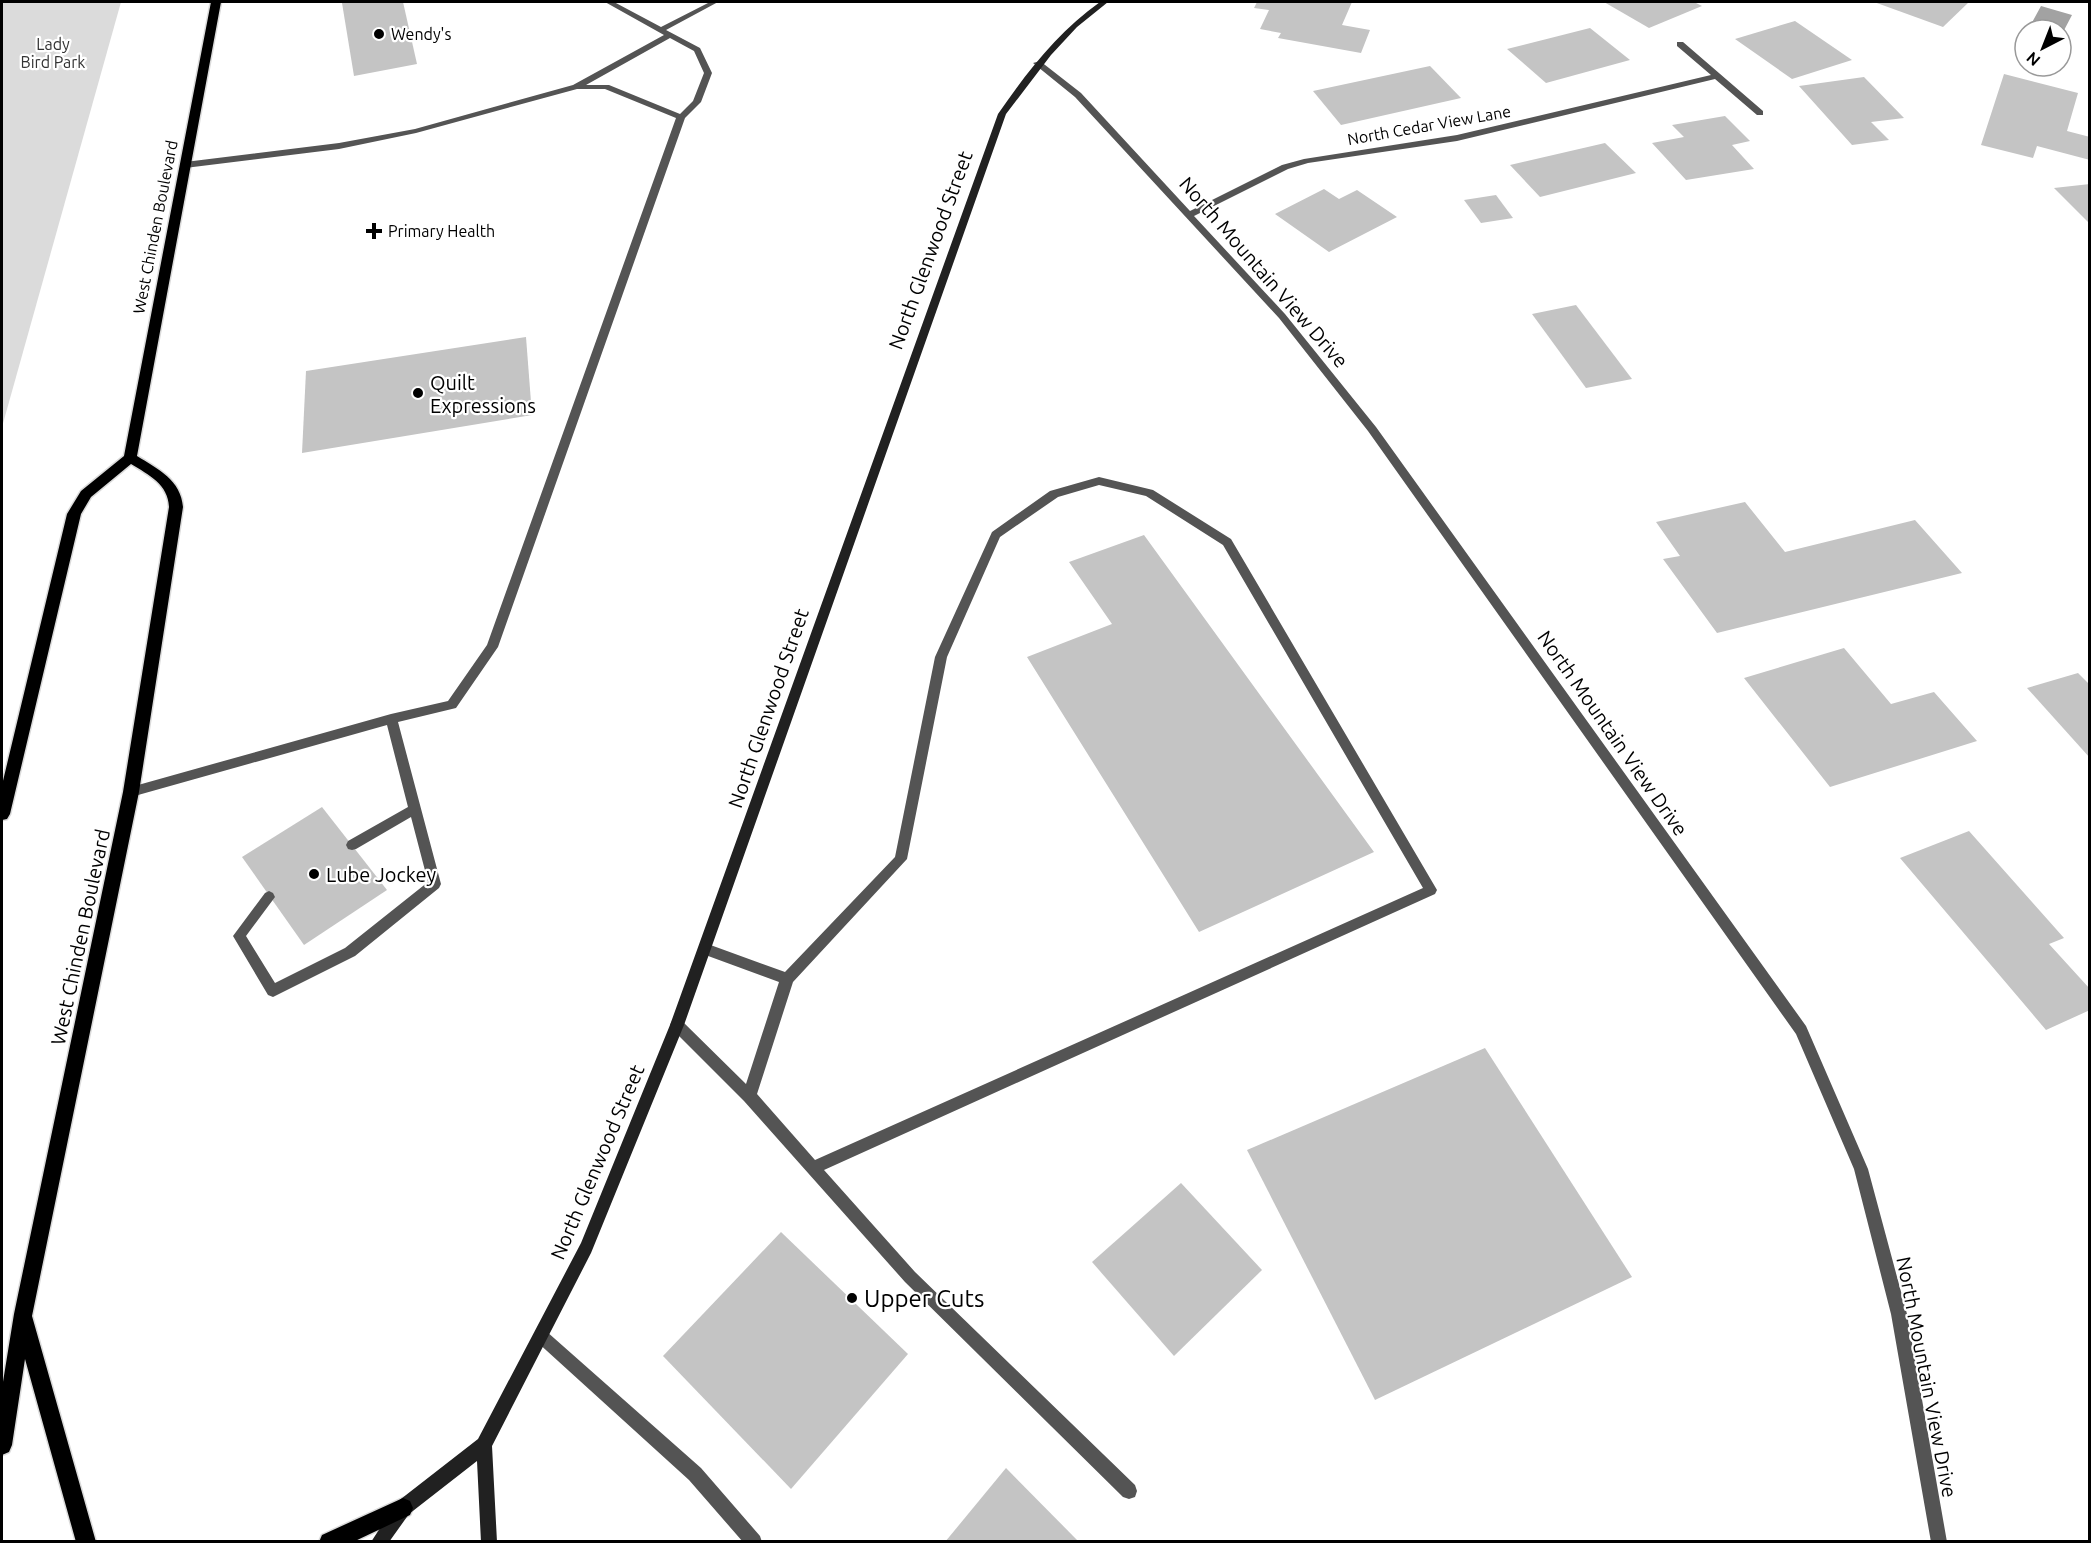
<svg xmlns="http://www.w3.org/2000/svg" width="2091" height="1543" viewBox="0 0 2091 1543" font-family="Ubuntu,sans-serif">
<style>
.green{fill:#dbdbdb}
.water{fill:#a2a2a2}
.building{fill:#c4c4c4}
.lines{fill:none;stroke-linecap:round;stroke-linejoin:round}
.primary-casing{stroke:#dbdbdb;stroke-width:3}
.lane{fill:#545454;fill-rule:evenodd}
.street{fill:#545454;fill-rule:evenodd}
.secondary{fill:#212121;fill-rule:evenodd}
.primary{fill:#000;fill-rule:evenodd}
.poi-dot{fill:#000;stroke:#fff;stroke-width:2}
.labels{text-anchor:middle;dominant-baseline:central;stroke-width:4.5;stroke-linejoin:round;paint-order:stroke}
.far-poi-label{font-size:16px;fill:#000;stroke:#fff;text-anchor:start}
.far-park-label{font-size:16px;fill:#323232;stroke:#fff}
.far-street-label{font-size:16px;fill:#000;stroke:#fff}
.street-label{font-size:20px;fill:#000;stroke:#fff}
.poi-label{font-size:20px;fill:#000;stroke:#fff;text-anchor:start}
.near-poi-label{font-size:24px;fill:#000;stroke:#fff;text-anchor:start}
</style>
<rect width="100%" height="100%" fill="#fff"/>
<path class="green" d="M 2,2 L 121,2 L 2,427 Z"/>
<path class="water" d="M 2041,6 L 2072,15 L 2061,36 L 2061,30 L 2028,30 Z"/>
<g class="building">
<path d="M 351,2 L 403,2 L 417,64 L 354,76 L 342,3 Z"/>
<path d="M 1257,2 L 1352,2 L 1342,25 L 1370,30 L 1361,53 L 1278,38 L 1281,33 L 1260,29 L 1269,10 L 1254,8 Z"/>
<path d="M 1604,2 L 1694,2 L 1702,6 L 1649,28 Z"/>
<path d="M 1874,2 L 1969,2 L 1943,27 Z"/>
<path d="M 1795,21 L 1852,60 L 1792,79 L 1735,39 Z"/>
<path d="M 1590,28 L 1630,60 L 1546,83 L 1507,49 Z"/>
<path d="M 1430,66 L 1461,98 L 1341,125 L 1313,91 Z"/>
<path d="M 2004,74 L 2078,93 L 2067,131 L 2090,137 L 2090,160 L 2037,146 L 2033,158 L 1981,145 Z"/>
<path d="M 1864,77 L 1904,118 L 1871,122 L 1889,140 L 1852,145 L 1799,86 Z"/>
<path d="M 1725,116 L 1750,141 L 1732,145 L 1754,169 L 1686,180 L 1652,143 L 1684,137 L 1672,125 Z"/>
<path d="M 1605,143 L 1636,173 L 1540,197 L 1510,165 Z"/>
<path d="M 2090,184 L 2090,224 L 2054,188 Z"/>
<path d="M 1324,189 L 1339,199 L 1357,190 L 1397,217 L 1329,252 L 1275,214 Z"/>
<path d="M 1496,195 L 1513,218 L 1481,223 L 1464,200 Z"/>
<path d="M 1576,305 L 1632,379 L 1586,388 L 1532,314 Z"/>
<path d="M 526,337 L 532,415 L 302,453 L 306,371 Z"/>
<path d="M 1745,502 L 1785,552 L 1915,520 L 1962,573 L 1717,633 L 1663,559 L 1680,556 L 1656,522 Z"/>
<path d="M 1144,535 L 1374,852 L 1199,932 L 1027,657 L 1112,624 L 1069,562 Z"/>
<path d="M 1844,648 L 1891,704 L 1934,692 L 1977,741 L 1830,787 L 1744,678 Z"/>
<path d="M 2078,673 L 2090,685 L 2090,758 L 2027,688 Z"/>
<path d="M 322,807 L 387,890 L 304,945 L 242,857 Z"/>
<path d="M 1969,831 L 2064,938 L 2049,944 L 2090,989 L 2090,1010 L 2046,1030 L 1900,858 Z"/>
<path d="M 1485,1048 L 1632,1277 L 1375,1400 L 1247,1150 Z"/>
<path d="M 1181,1183 L 1262,1270 L 1174,1356 L 1092,1262 Z"/>
<path d="M 781,1232 L 908,1354 L 791,1489 L 663,1356 Z"/>
<path d="M 1006,1468 L 1079,1542 L 945,1542 Z"/>
</g>
<g class="lines">
<g class="primary-casing">
<g id="primary">
<path d="M 211,2 L 221,2 L 137,456 C 158,469 181,480 183,507 L 139,792 L 32,1316 L 96,1542 L 76,1542 L 25,1359 L 12,1445 L 9,1452 L 2,1455 L 2,1388 L 14,1314 L 123,792 L 169,507 C 168,484 149,475 131,464 L 91,497 L 81,514 L 10,814 L 7,819 L 2,820 L 2,785 L 67,514 L 81,491 L 124,456 Z"/>
<path d="M 403,1498 L 410,1501 L 413,1508 L 410,1515 L 353,1542 L 319,1542 L 322,1535 Z"/>
</g>
</g>
<g class="lane">
<path d="M 605,2 L 614,2 L 661,27 L 710,2 L 718,2 L 666,30 L 700,48 L 712,73 L 701,102 L 685,118 L 498,647 L 456,708 L 398,722 L 441,884 L 439,888 L 355,956 L 273,997 L 268,995 L 233,936 L 265,893 L 269,891 L 273,893 L 275,897 L 246,936 L 275,983 L 345,948 L 428,882 L 411,817 L 356,849 L 352,850 L 348,849 L 346,845 L 348,841 L 408,807 L 387,725 L 131,797 L 127,796 L 125,792 L 127,788 L 131,787 L 391,714 L 448,701 L 487,645 L 676,118 L 605,89 L 577,89 L 416,133 L 339,149 L 185,168 L 181,165 L 185,162 L 339,143 L 415,129 L 573,85 L 664,35 ZM 670,38 L 694,51 L 704,73 L 693,101 L 680,114 L 609,85 L 586,85 Z"/>
<path d="M 1099,477 L 1153,490 L 1231,539 L 1437,890 L 1435,894 L 824,1170 L 915,1272 L 1135,1485 L 1137,1491 L 1135,1497 L 1129,1499 L 1123,1497 L 905,1282 L 744,1101 L 672,1029 L 670,1025 L 672,1021 L 677,1019 L 682,1021 L 746,1084 L 779,982 L 700,953 L 698,949 L 700,945 L 705,943 L 785,972 L 895,857 L 935,657 L 992,532 L 1050,491 ZM 1099,485 L 1146,496 L 1223,545 L 1423,888 L 815,1160 L 757,1094 L 793,982 L 907,859 L 947,657 L 1000,537 L 1058,497 Z"/>
<path d="M 541,1328 L 546,1331 L 701,1468 L 760,1536 L 762,1542 L 743,1542 L 689,1480 L 536,1341 L 533,1336 L 536,1331 Z"/>
</g>
<path class="street" d="M 1677,42 L 1683,42 L 1763,111 L 1763,115 L 1757,115 L 1715,79 L 1457,141 L 1308,163 L 1288,169 L 1194,216 L 1285,314 L 1376,427 L 1806,1026 L 1868,1169 L 1907,1314 L 1947,1542 L 1931,1542 L 1891,1314 L 1854,1169 L 1796,1034 L 1368,431 L 1279,318 L 1075,97 L 1033,63 L 1040,61 L 1081,93 L 1190,211 L 1282,165 L 1304,159 L 1457,135 L 1711,75 L 1677,46 Z"/>
<path class="secondary" d="M 1100,2 L 1108,2 L 1077,27 L 1051,55 L 1006,114 L 684,1025 L 591,1253 L 492,1446 L 497,1542 L 481,1542 L 477,1461 L 409,1514 L 389,1542 L 371,1542 L 397,1502 L 478,1439 L 581,1243 L 670,1025 L 998,114 C 1027,72 1058,32 1100,2 Z"/>
<use href="#primary" class="primary"/>
</g>
<g class="poi-dot">
<circle cx="379" cy="34" r="6"/>
<path d="M371 222h6v6h6v6h-6v6h-6v-6h-6v-6h6z"/>
<circle cx="418" cy="393" r="6"/>
<circle cx="314" cy="874" r="6"/>
<circle cx="852" cy="1298" r="6"/>
</g>
<g class="labels">
<g class="far-poi-label">
<text x="391" y="34">Wendy's</text>
<text x="388" y="231">Primary Health</text>
</g>
<g class="far-park-label">
<text x="53" y="44">Lady<tspan x="53" dy="18">Bird Park</tspan></text>
</g>
<g class="far-street-label">
<text transform="translate(1429 125) rotate(-10)">North Cedar View Lane</text>
<text transform="translate(155 227) rotate(-79)">West Chinden Boulevard</text>
</g>
<g class="street-label">
<text transform="translate(930 250) rotate(-70)">North Glenwood Street</text>
<text transform="translate(1264 272) rotate(49)">North Mountain View Drive</text>
<text transform="translate(768 708) rotate(-71)">North Glenwood Street</text>
<text transform="translate(1613 733) rotate(55)">North Mountain View Drive</text>
<text transform="translate(80 937) rotate(-78)">West Chinden Boulevard</text>
<text transform="translate(597 1162) rotate(-67)">North Glenwood Street</text>
<text transform="translate(1927 1377) rotate(79)">North Mountain View Drive</text>
</g>
<g class="poi-label">
<text x="430" y="382">Quilt<tspan x="430" dy="23">Expressions</tspan></text>
<text x="326" y="874">Lube Jockey</text>
</g>
<g class="near-poi-label">
<text x="864" y="1298">Upper Cuts</text>
</g>
</g>
<rect width="2091" height="1543" fill="none" stroke="#000000" stroke-width="6"/>
<g transform="translate(2043 48) rotate(222)"><circle r="28" fill="#ffffff" stroke="#999999" stroke-width="1.5"/>
<path d="M0-4.5L10 22L0 15L-10 22Z" fill="#000000"/>
<text y="-9" font-size="16" font-weight="bold" text-anchor="middle" fill="#000000">N</text>
</g>
</svg>
